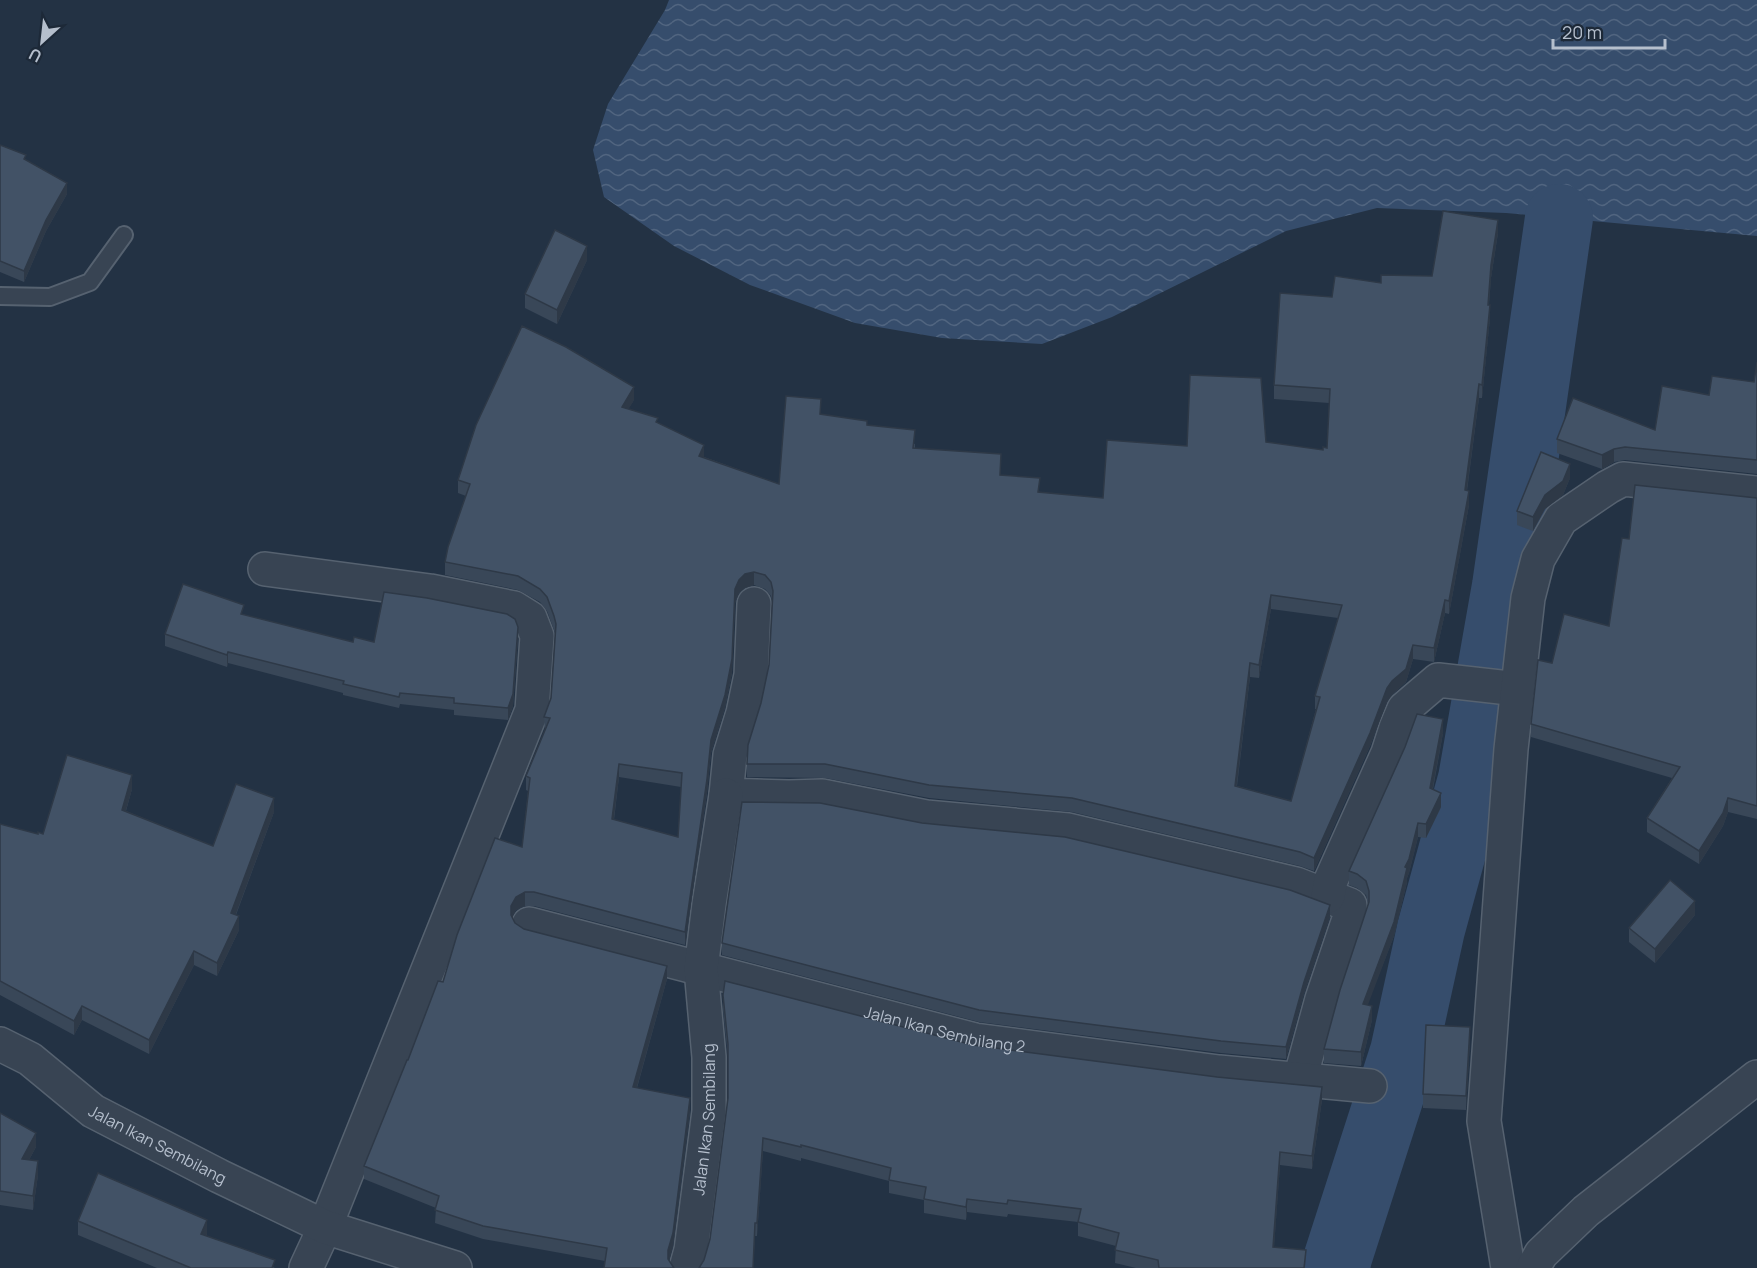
<svg xmlns="http://www.w3.org/2000/svg" width="1757" height="1268" viewBox="0 0 1757 1268" font-family="Manrope,sans-serif">
<style>
.water{fill:url(#water-waves)}
.lines{fill:none;stroke-linecap:round;stroke-linejoin:round}
.river{stroke:#364d6c;stroke-width:68}
.lane-casing{stroke:#566270;stroke-width:20}
.street-casing{stroke:#566270;stroke-width:36}
.lane{stroke:#384453;stroke-width:16}
.street{stroke:#384453;stroke-width:33}
.wall{fill:#394758;fill-rule:evenodd}
.shaded-wall{fill:#2e3947}
.building{fill:#425266;stroke:#2e3947;stroke-width:1.5;fill-rule:evenodd}
.labels{text-anchor:middle;dominant-baseline:central;stroke-width:4.5;stroke-linejoin:round;paint-order:stroke}
.street-label{font-size:16px;fill:#b5bfcd;stroke:#1d2938}
</style>
<defs>
<pattern id="water-waves" width="16" height="10" patternUnits="userSpaceOnUse" patternTransform="scale(1.5)"><rect width="16" height="10" fill="#364d6c"/><path d="M0 5q4-4 8 0t8 0" fill="none" stroke="#516580"/></pattern>
</defs>
<rect width="100%" height="100%" fill="#233244"/>
<path class="water" d="M 669,0 L 1757,0 L 1757,236 L 1506,213 L 1377,208 L 1286,231 L 1112,317 L 1042,344 L 942,338 L 855,323 L 750,285 L 674,246 L 604,197 L 593,150 L 608,104 L 665,10 Z"/>
<g class="lines">
<path class="river" d="M 1336,1268 L 1338,1257 L 1404,1052 L 1431,929 L 1472,779 L 1506,586 L 1559,218"/>
<g class="lane-casing">
<path id="lane" d="M 0,296 L 50,297 L 90,282 L 124,235"/>
</g>
<g class="street-casing">
<g id="street">
<path d="M 265,569 L 430,591 L 514,608 L 530,618 L 537,636 L 532,710 L 325,1227 L 306,1268"/>
<path d="M 754,604 L 751,675 L 743,713 L 730,755 L 726,795 L 789,797 L 822,796 L 926,817 L 1068,830 L 1296,884 L 1350,905 L 1350,916 L 1322,999 L 1300,1079"/>
<path d="M 1328,896 L 1331,880 L 1388,753 L 1396,728 L 1404,709 L 1438,680 L 1518,689"/>
<path id="s1" d="M 529,924 L 975,1040 L 1219,1072 L 1370,1086"/>
<path id="s2" d="M 0,1044 L 30,1059 L 93,1111 L 219,1176 L 325,1227 L 455,1268"/>
<path id="s3" d="M 686,1268 L 691,1250 L 709,1111 L 709,1057 L 701,969 L 709,904 L 726,795"/>
<path d="M 1508,1268 L 1484,1121 L 1511,749 L 1528,598 L 1538,559 L 1561,519 L 1608,487 L 1623,479 L 1757,493"/>
<path d="M 1533,1268 L 1541,1254 L 1586,1211 L 1757,1077"/>
</g>
</g>
<use href="#lane" class="lane"/>
<use href="#street" class="street"/>
</g>
<g class="wall">
<path d="M 0,145 L 26,160 L 67,194 L 46,231 L 24,282 L 0,272 Z"/>
<path d="M 1498,233 L 1491,278 L 1489,305 L 1490,318 L 1482,398 L 1479,398 L 1467,491 L 1469,505 L 1449,614 L 1445,613 L 1434,662 L 1413,659 L 1406,682 L 1392,695 L 1387,702 L 1370,746 L 1314,871 L 1300,866 L 1072,812 L 929,798 L 825,778 L 747,777 L 747,764 L 761,703 L 769,665 L 772,602 L 771,596 L 765,589 L 754,585 L 745,588 L 739,593 L 735,603 L 732,673 L 725,708 L 711,753 L 707,793 L 685,945 L 534,906 L 525,906 L 516,910 L 512,917 L 515,923 L 524,929 L 667,979 L 637,1088 L 690,1112 L 673,1246 L 669,1260 L 605,1261 L 483,1239 L 435,1223 L 436,1208 L 364,1179 L 364,1166 L 408,1060 L 443,982 L 522,847 L 528,791 L 526,790 L 526,776 L 545,731 L 544,717 L 551,698 L 555,633 L 547,611 L 540,602 L 518,590 L 445,575 L 445,562 L 466,496 L 458,493 L 458,480 L 634,400 L 628,409 L 658,423 L 704,457 L 779,484 L 821,414 L 867,425 L 915,444 L 915,448 L 1001,475 L 1040,492 L 1103,498 L 1187,446 L 1266,442 L 1323,450 L 1327,448 L 1329,403 L 1274,399 L 1274,385 L 1332,297 L 1381,283 L 1432,276 ZM 1271,609 L 1338,618 L 1315,696 L 1315,709 L 1316,709 L 1291,801 L 1237,786 L 1250,677 L 1259,678 ZM 619,777 L 681,787 L 678,837 L 614,820 Z"/>
<path d="M 587,260 L 557,324 L 525,308 L 525,294 Z"/>
<path d="M 1757,362 L 1757,474 L 1625,460 L 1614,462 L 1602,469 L 1557,453 L 1557,439 L 1655,430 L 1709,395 L 1754,382 Z"/>
<path d="M 1570,478 L 1563,495 L 1545,509 L 1533,531 L 1517,525 L 1517,511 Z"/>
<path d="M 1757,498 L 1757,819 L 1728,812 L 1723,826 L 1699,864 L 1647,832 L 1647,818 L 1672,778 L 1531,737 L 1531,724 L 1552,663 L 1609,626 L 1629,539 Z"/>
<path d="M 244,615 L 353,642 L 518,639 L 513,706 L 508,720 L 454,715 L 454,710 L 400,704 L 399,708 L 343,695 L 343,693 L 228,663 L 227,667 L 165,646 L 165,634 Z"/>
<path d="M 1443,733 L 1433,789 L 1441,807 L 1426,838 L 1418,837 L 1409,873 L 1407,878 L 1407,882 L 1394,936 L 1367,1005 L 1372,1020 L 1361,1066 L 1324,1063 L 1324,1049 L 1368,904 L 1366,895 L 1357,888 L 1349,885 L 1349,871 Z"/>
<path d="M 132,789 L 126,811 L 213,846 L 274,812 L 236,915 L 239,930 L 217,976 L 194,965 L 149,1054 L 82,1020 L 74,1035 L 0,995 L 0,824 L 38,834 L 43,834 Z"/>
<path d="M 922,823 L 1330,917 L 1304,994 L 1286,1059 L 1221,1053 L 979,1022 L 722,955 L 722,943 Z"/>
<path d="M 1695,915 L 1655,963 L 1629,942 L 1629,928 Z"/>
<path d="M 723,995 L 973,1045 L 1322,1100 L 1312,1169 L 1280,1165 L 1274,1247 L 1306,1250 L 1305,1268 L 1136,1268 L 1115,1263 L 1116,1246 L 1078,1236 L 1078,1222 L 1008,1214 L 1007,1217 L 967,1212 L 966,1220 L 924,1213 L 924,1200 L 889,1193 L 889,1181 L 801,1158 L 801,1161 L 763,1151 L 757,1236 L 755,1236 L 753,1268 L 699,1268 L 704,1260 L 710,1239 L 728,1098 L 728,1057 L 723,1009 Z"/>
<path d="M 1470,1041 L 1466,1110 L 1423,1108 L 1423,1094 Z"/>
<path d="M 0,1113 L 36,1147 L 29,1160 L 38,1175 L 33,1210 L 0,1205 Z"/>
<path d="M 78,1221 L 207,1234 L 206,1236 L 275,1268 L 157,1268 L 78,1235 Z"/>
</g>
<g class="shaded-wall">
<path d="M 67,183 L 67,194 L 46,231 L 24,282 L 24,271 L 46,220 Z"/>
<path d="M 1498,220 L 1498,233 L 1491,278 L 1488,318 L 1491,265 Z"/>
<path d="M 587,246 L 587,260 L 557,324 L 557,310 Z"/>
<path d="M 1490,305 L 1490,318 L 1482,398 L 1482,385 Z"/>
<path d="M 1479,384 L 1479,398 L 1465,504 L 1465,490 Z"/>
<path d="M 634,387 L 634,400 L 622,420 L 622,407 Z"/>
<path d="M 704,445 L 704,458 L 699,456 Z"/>
<path d="M 1614,449 L 1614,462 L 1602,469 L 1602,455 Z"/>
<path d="M 1570,464 L 1570,478 L 1563,495 L 1545,509 L 1533,531 L 1533,517 L 1545,495 Z"/>
<path d="M 1469,491 L 1469,505 L 1449,614 L 1449,601 Z"/>
<path d="M 754,572 L 754,585 L 745,588 L 739,593 L 735,603 L 732,673 L 725,708 L 711,753 L 707,793 L 685,945 L 685,932 L 711,740 L 735,589 L 739,580 L 745,574 Z"/>
<path d="M 1271,595 L 1271,609 L 1259,678 L 1259,665 Z"/>
<path d="M 1445,600 L 1445,613 L 1434,662 L 1434,648 Z"/>
<path d="M 518,627 L 513,706 L 508,720 L 508,708 Z"/>
<path d="M 1413,645 L 1413,659 L 1406,682 L 1392,695 L 1387,702 L 1370,746 L 1314,871 L 1314,858 L 1387,688 Z"/>
<path d="M 228,652 L 228,663 L 227,667 L 227,655 Z"/>
<path d="M 1250,663 L 1250,677 L 1235,799 L 1235,786 Z"/>
<path d="M 1443,719 L 1443,733 L 1430,802 L 1430,788 Z"/>
<path d="M 619,764 L 619,777 L 612,833 L 612,819 Z"/>
<path d="M 132,775 L 132,789 L 122,824 L 122,810 Z"/>
<path d="M 1441,793 L 1441,807 L 1426,838 L 1426,824 Z"/>
<path d="M 274,798 L 274,812 L 231,927 L 231,913 Z"/>
<path d="M 1728,798 L 1728,812 L 1723,826 L 1699,864 L 1699,851 Z"/>
<path d="M 1418,823 L 1418,837 L 1409,873 L 1407,878 L 1407,882 L 1394,936 L 1363,1018 L 1363,1004 Z"/>
<path d="M 525,892 L 525,906 L 516,910 L 511,920 L 511,906 L 516,897 Z"/>
<path d="M 1695,901 L 1695,915 L 1655,963 L 1655,949 Z"/>
<path d="M 1330,905 L 1330,917 L 1304,994 L 1286,1059 L 1286,1047 L 1304,982 Z"/>
<path d="M 239,916 L 239,930 L 217,976 L 217,963 Z"/>
<path d="M 194,951 L 194,965 L 149,1054 L 149,1040 Z"/>
<path d="M 667,966 L 667,979 L 633,1101 L 633,1087 Z"/>
<path d="M 82,1006 L 82,1020 L 74,1035 L 74,1021 Z"/>
<path d="M 1372,1006 L 1372,1020 L 1361,1066 L 1361,1052 Z"/>
<path d="M 1470,1027 L 1470,1041 L 1466,1110 L 1466,1096 Z"/>
<path d="M 1322,1087 L 1322,1100 L 1312,1169 L 1312,1156 Z"/>
<path d="M 690,1098 L 690,1112 L 673,1246 L 668,1264 L 668,1250 Z"/>
<path d="M 36,1133 L 36,1147 L 22,1173 L 22,1159 Z"/>
<path d="M 763,1138 L 763,1151 L 757,1236 L 757,1223 Z"/>
<path d="M 1280,1152 L 1280,1165 L 1273,1261 L 1273,1247 Z"/>
<path d="M 38,1161 L 38,1175 L 33,1210 L 33,1196 Z"/>
<path d="M 967,1199 L 967,1212 L 966,1220 L 966,1207 Z"/>
<path d="M 207,1220 L 207,1234 L 201,1248 L 201,1234 Z"/>
</g>
<g class="building">
<path d="M 0,145 L 26,155 L 24,159 L 67,183 L 46,220 L 24,271 L 0,261 Z"/>
<path d="M 1443,211 L 1498,220 L 1491,265 L 1488,305 L 1490,305 L 1482,385 L 1479,384 L 1465,490 L 1469,491 L 1449,601 L 1445,600 L 1434,648 L 1413,645 L 1406,669 L 1392,681 L 1387,688 L 1370,733 L 1314,858 L 1300,852 L 1072,798 L 929,785 L 825,764 L 747,764 L 748,745 L 761,703 L 769,665 L 773,591 L 771,582 L 765,575 L 754,572 L 745,574 L 739,580 L 735,589 L 732,659 L 725,695 L 711,740 L 707,779 L 685,932 L 534,892 L 525,892 L 516,897 L 511,906 L 511,915 L 515,923 L 524,929 L 667,966 L 633,1087 L 690,1098 L 673,1233 L 668,1250 L 668,1259 L 674,1268 L 604,1268 L 607,1248 L 483,1226 L 435,1210 L 439,1196 L 364,1166 L 407,1060 L 408,1060 L 438,981 L 443,982 L 457,935 L 495,838 L 522,847 L 530,778 L 526,776 L 550,718 L 544,717 L 551,698 L 556,624 L 554,616 L 547,597 L 540,589 L 518,576 L 445,562 L 448,547 L 470,484 L 458,480 L 476,425 L 522,326 L 566,347 L 634,387 L 622,407 L 658,418 L 656,422 L 704,445 L 699,456 L 779,484 L 786,396 L 821,399 L 820,414 L 867,421 L 867,425 L 915,430 L 913,448 L 1001,454 L 1000,475 L 1040,478 L 1038,492 L 1103,498 L 1107,440 L 1187,446 L 1190,375 L 1261,378 L 1266,442 L 1323,450 L 1323,447 L 1327,448 L 1330,389 L 1274,385 L 1280,293 L 1332,297 L 1335,276 L 1381,283 L 1381,275 L 1432,276 ZM 1271,595 L 1342,605 L 1315,696 L 1320,697 L 1291,801 L 1235,786 L 1250,663 L 1259,665 ZM 619,764 L 682,773 L 678,837 L 612,819 Z"/>
<path d="M 555,230 L 587,246 L 557,310 L 525,294 Z"/>
<path d="M 1757,362 L 1757,460 L 1625,447 L 1614,449 L 1602,455 L 1557,439 L 1573,398 L 1655,430 L 1662,386 L 1709,395 L 1712,376 L 1754,382 Z"/>
<path d="M 1541,452 L 1570,464 L 1563,481 L 1545,495 L 1533,517 L 1517,511 Z"/>
<path d="M 1635,485 L 1757,498 L 1757,806 L 1728,798 L 1723,813 L 1699,851 L 1647,818 L 1680,767 L 1531,724 L 1538,660 L 1552,663 L 1564,614 L 1609,626 L 1622,538 L 1629,539 Z"/>
<path d="M 183,584 L 244,605 L 241,614 L 353,642 L 354,637 L 374,642 L 384,592 L 427,598 L 507,614 L 515,619 L 518,627 L 513,694 L 508,708 L 454,703 L 454,698 L 400,693 L 399,697 L 343,684 L 344,681 L 228,652 L 227,655 L 165,634 Z"/>
<path d="M 1417,714 L 1443,719 L 1430,788 L 1441,793 L 1426,824 L 1418,823 L 1409,859 L 1405,867 L 1407,868 L 1394,922 L 1363,1004 L 1372,1006 L 1361,1052 L 1324,1049 L 1340,990 L 1369,902 L 1369,891 L 1366,881 L 1357,874 L 1349,871 L 1405,747 Z"/>
<path d="M 67,755 L 132,775 L 122,810 L 213,846 L 236,784 L 274,798 L 231,913 L 239,916 L 217,963 L 194,951 L 149,1040 L 82,1006 L 74,1021 L 0,981 L 0,824 L 38,834 L 38,832 L 43,834 Z"/>
<path d="M 742,802 L 820,803 L 922,823 L 1065,837 L 1290,890 L 1330,905 L 1304,982 L 1286,1047 L 1221,1041 L 979,1010 L 722,943 Z"/>
<path d="M 1670,880 L 1695,901 L 1655,949 L 1629,928 Z"/>
<path d="M 725,981 L 973,1045 L 1217,1077 L 1322,1087 L 1312,1156 L 1280,1152 L 1273,1247 L 1306,1250 L 1304,1268 L 1159,1268 L 1158,1260 L 1115,1250 L 1119,1233 L 1078,1222 L 1081,1209 L 1008,1200 L 1007,1204 L 967,1199 L 966,1207 L 924,1199 L 926,1187 L 889,1180 L 891,1168 L 801,1145 L 801,1147 L 763,1138 L 757,1223 L 755,1223 L 753,1268 L 699,1268 L 704,1260 L 710,1239 L 728,1098 L 728,1044 L 723,995 Z"/>
<path d="M 1426,1025 L 1470,1027 L 1466,1096 L 1423,1094 Z"/>
<path d="M 0,1113 L 36,1133 L 22,1159 L 38,1161 L 33,1196 L 0,1191 Z"/>
<path d="M 98,1173 L 207,1220 L 201,1234 L 275,1260 L 272,1268 L 191,1268 L 78,1221 Z"/>
</g>
<g class="labels">
<g class="street-label">
<text stroke="none"><textPath href="#s1" startOffset="429">Jalan Ikan Sembilang 2</textPath></text>
<text stroke="none"><textPath href="#s3" startOffset="150">Jalan Ikan Sembilang</textPath></text>
<text stroke="none"><textPath href="#s2" startOffset="188">Jalan Ikan Sembilang</textPath></text>
</g>
</g>
<g transform="translate(42 42) rotate(207)" stroke="#1d2938" stroke-width="4.5" paint-order="stroke">
<path d="M0-4.5L10 22L0 15L-10 22Z" fill="#b5bfcd"/>
<text y="-9" font-size="16" font-weight="bold" text-anchor="middle" fill="#b5bfcd">U</text>
</g>
<path d="M1553 39v9h112v-9" fill="none" stroke="#b5bfcd" stroke-width="3"/>
<text x="1562" y="39" font-size="18" fill="#b5bfcd" stroke="#1d2938" stroke-width="4.5" paint-order="stroke">20 m</text>
</svg>
